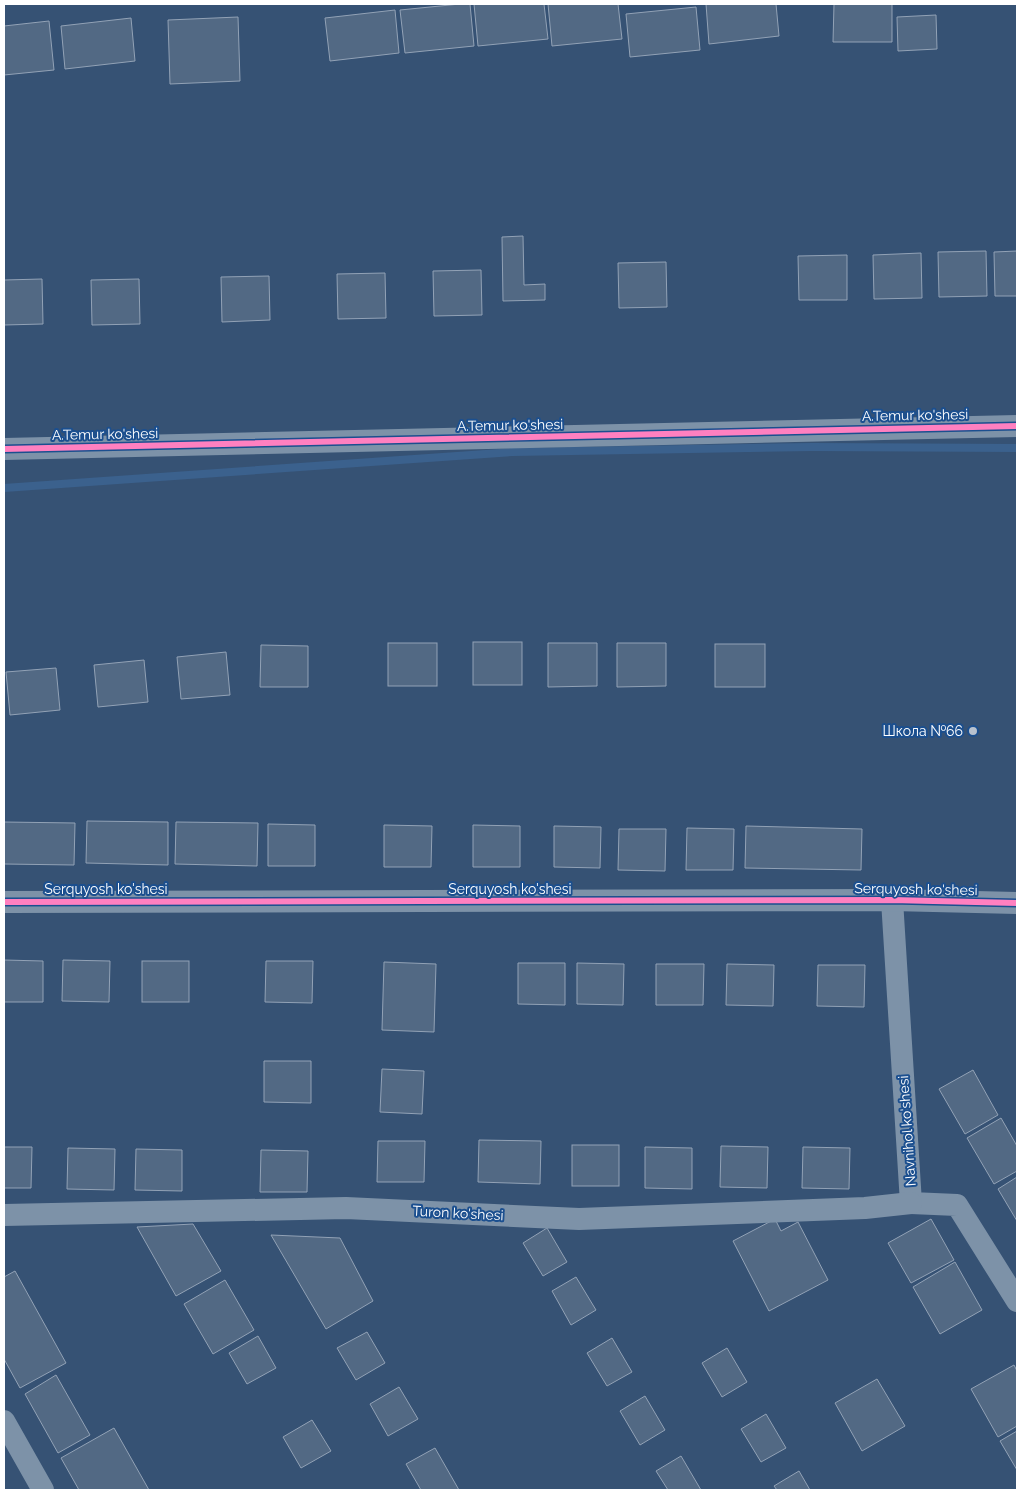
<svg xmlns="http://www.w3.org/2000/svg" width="1021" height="1494" viewBox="0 0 1021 1494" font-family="Raleway,sans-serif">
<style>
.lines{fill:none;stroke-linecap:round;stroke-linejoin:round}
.stream{stroke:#3b618d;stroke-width:8}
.building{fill:#526984;stroke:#92a2b6}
.minor{stroke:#7d92a8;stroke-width:22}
.cycleway-casing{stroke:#1b4f8f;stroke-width:9}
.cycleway{stroke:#ff80c0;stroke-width:6}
.poi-dot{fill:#b9c2ce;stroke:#1b4f8f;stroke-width:2}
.labels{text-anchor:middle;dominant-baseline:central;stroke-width:4;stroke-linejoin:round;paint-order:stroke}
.street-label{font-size:14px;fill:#fff;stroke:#1b4f8f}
.poi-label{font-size:14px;fill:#fff;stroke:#1b4f8f;text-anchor:end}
</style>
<rect width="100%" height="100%" fill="#365274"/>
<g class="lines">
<path class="stream" d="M 4,488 L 512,452 L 812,447 L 1017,448"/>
</g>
<g class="building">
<path d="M 460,4 L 470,4 L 474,46 L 405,53 L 400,10 Z"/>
<path d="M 474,4 L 544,4 L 548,39 L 478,46 Z"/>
<path d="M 548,4 L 618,4 L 622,39 L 552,46 Z"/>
<path d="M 706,4 L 776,4 L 779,36 L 709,44 Z"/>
<path d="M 834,4 L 892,4 L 892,42 L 833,42 Z"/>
<path d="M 696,7 L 700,50 L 630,57 L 626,14 Z"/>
<path d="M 395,10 L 399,53 L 330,61 L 325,18 Z"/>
<path d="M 936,15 L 937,49 L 898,51 L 897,17 Z"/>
<path d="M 238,17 L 240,81 L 170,84 L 168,20 Z"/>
<path d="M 131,18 L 135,61 L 65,69 L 61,26 Z"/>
<path d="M 49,21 L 54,70 L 4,75 L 4,26 Z"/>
<path d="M 523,236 L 524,285 L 545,284 L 545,300 L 503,301 L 502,237 Z"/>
<path d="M 986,251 L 987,296 L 939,297 L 938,252 Z"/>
<path d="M 1017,251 L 1017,296 L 995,296 L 994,252 Z"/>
<path d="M 921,253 L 922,298 L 874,299 L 873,255 Z"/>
<path d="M 847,255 L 847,300 L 799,300 L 798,256 Z"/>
<path d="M 666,262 L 667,307 L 619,308 L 618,263 Z"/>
<path d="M 481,270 L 482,315 L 434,316 L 433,271 Z"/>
<path d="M 385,273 L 386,318 L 338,319 L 337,274 Z"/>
<path d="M 269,276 L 270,320 L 222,322 L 221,277 Z"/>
<path d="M 42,279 L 43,324 L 4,325 L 4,280 Z"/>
<path d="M 139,279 L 140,324 L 92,325 L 91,280 Z"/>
<rect x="473" y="642" width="49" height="43"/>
<rect x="388" y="643" width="49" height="43"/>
<path d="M 548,643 L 597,643 L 597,686 L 548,687 Z"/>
<path d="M 617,643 L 666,643 L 666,686 L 617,687 Z"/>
<rect x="715" y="644" width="50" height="43"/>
<path d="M 261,645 L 308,646 L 308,687 L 260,687 Z"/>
<path d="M 226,652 L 230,695 L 181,699 L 177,657 Z"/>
<path d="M 144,660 L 148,702 L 98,707 L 94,665 Z"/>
<path d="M 56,668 L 60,710 L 10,715 L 6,672 Z"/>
<path d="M 87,821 L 168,822 L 168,865 L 86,863 Z"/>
<path d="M 4,822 L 75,823 L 74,865 L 4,864 Z"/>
<path d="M 176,822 L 258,823 L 257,866 L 175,864 Z"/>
<path d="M 268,824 L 315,825 L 315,866 L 268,866 Z"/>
<path d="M 384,825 L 432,826 L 431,867 L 384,867 Z"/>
<path d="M 473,825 L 520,826 L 520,867 L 473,867 Z"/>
<path d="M 554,826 L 601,827 L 600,868 L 554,867 Z"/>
<path d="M 746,826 L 862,829 L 861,870 L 745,868 Z"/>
<path d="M 687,828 L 734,829 L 733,870 L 686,870 Z"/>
<path d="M 619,829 L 666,829 L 665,871 L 618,870 Z"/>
<path d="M 4,960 L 43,961 L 43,1002 L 4,1002 Z"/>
<path d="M 63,960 L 110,961 L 109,1002 L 62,1001 Z"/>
<rect x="142" y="961" width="47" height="41"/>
<path d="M 266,961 L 313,961 L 312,1003 L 265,1002 Z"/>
<path d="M 384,962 L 436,964 L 434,1032 L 382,1030 Z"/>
<path d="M 518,963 L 565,963 L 565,1005 L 518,1004 Z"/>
<path d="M 577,963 L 624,964 L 623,1005 L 577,1004 Z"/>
<path d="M 656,964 L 704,964 L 703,1005 L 656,1005 Z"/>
<path d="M 727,964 L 774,965 L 773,1006 L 726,1005 Z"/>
<path d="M 818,965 L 865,965 L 864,1007 L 817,1006 Z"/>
<path d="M 264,1061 L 311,1061 L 311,1103 L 264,1102 Z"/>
<path d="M 382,1069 L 424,1071 L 422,1114 L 380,1112 Z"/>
<path d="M 973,1070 L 998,1115 L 965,1134 L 939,1089 Z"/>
<path d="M 1001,1118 L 1017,1146 L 1017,1171 L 994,1184 L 967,1138 Z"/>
<path d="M 479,1140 L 541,1141 L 540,1184 L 478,1182 Z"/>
<path d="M 378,1141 L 425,1141 L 424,1182 L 377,1182 Z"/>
<rect x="572" y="1145" width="47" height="41"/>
<path d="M 721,1146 L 768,1147 L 767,1188 L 720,1187 Z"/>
<path d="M 4,1147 L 32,1147 L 31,1188 L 4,1188 Z"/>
<path d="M 645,1147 L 692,1148 L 692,1189 L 645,1188 Z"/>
<path d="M 803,1147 L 850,1148 L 849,1189 L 802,1188 Z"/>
<path d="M 68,1148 L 115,1149 L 114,1190 L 67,1189 Z"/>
<path d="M 136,1149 L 182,1150 L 182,1191 L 135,1190 Z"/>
<path d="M 261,1150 L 308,1151 L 307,1192 L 260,1192 Z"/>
<path d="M 1017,1177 L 1017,1221 L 998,1189 Z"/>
<path d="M 775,1219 L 781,1231 L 798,1222 L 828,1280 L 769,1311 L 733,1241 Z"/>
<path d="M 931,1219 L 954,1260 L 911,1283 L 888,1243 Z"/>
<path d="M 193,1224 L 221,1271 L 176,1296 L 137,1227 Z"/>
<path d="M 547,1228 L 567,1262 L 543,1276 L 523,1243 Z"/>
<path d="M 271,1235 L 340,1238 L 373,1301 L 326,1329 Z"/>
<path d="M 955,1262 L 982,1310 L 940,1334 L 913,1287 Z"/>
<path d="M 15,1271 L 66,1363 L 20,1388 L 4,1359 L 4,1277 Z"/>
<path d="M 576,1277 L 596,1310 L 571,1325 L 552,1291 Z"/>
<path d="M 225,1280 L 254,1330 L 213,1354 L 184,1304 Z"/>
<path d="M 367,1332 L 385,1363 L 356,1380 L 337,1348 Z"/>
<path d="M 258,1336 L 276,1368 L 247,1384 L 229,1353 Z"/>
<path d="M 612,1338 L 632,1372 L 607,1386 L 587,1353 Z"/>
<path d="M 727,1348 L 747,1382 L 722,1397 L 702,1363 Z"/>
<path d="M 1014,1365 L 1017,1371 L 1017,1426 L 998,1437 L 971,1389 Z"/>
<path d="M 56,1375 L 90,1435 L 58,1453 L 25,1394 Z"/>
<path d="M 877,1379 L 905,1426 L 862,1451 L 835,1403 Z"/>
<path d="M 399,1387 L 418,1419 L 388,1436 L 370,1404 Z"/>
<path d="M 645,1396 L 665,1430 L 640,1445 L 620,1411 Z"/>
<path d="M 766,1414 L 786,1448 L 761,1462 L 741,1429 Z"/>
<path d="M 312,1420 L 331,1451 L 301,1468 L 283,1437 Z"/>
<path d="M 114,1428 L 149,1490 L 79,1490 L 61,1458 Z"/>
<path d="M 1017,1431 L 1017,1470 L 1000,1441 Z"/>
<path d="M 435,1448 L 459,1490 L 421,1490 L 406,1464 Z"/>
<path d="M 681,1456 L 701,1490 L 668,1490 L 656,1471 Z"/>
<path d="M 799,1471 L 810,1490 L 777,1490 L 774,1486 Z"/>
</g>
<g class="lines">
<g class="minor">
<path d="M 4,449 L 1017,426"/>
<path d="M 892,900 L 911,1203 L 957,1205 L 1017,1301"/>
<path d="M 4,902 L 892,900 L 1017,903"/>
<path d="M 4,1215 L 346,1208 L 579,1219 L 865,1208 L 911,1203"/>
<path d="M 4,1421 L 43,1490"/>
</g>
<g class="cycleway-casing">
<g id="cycleway">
<path d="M 4,449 L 1017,426"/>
<path d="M 4,902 L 892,900 L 1017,903"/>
</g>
</g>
<use href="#cycleway" class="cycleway"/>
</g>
<circle class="poi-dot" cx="973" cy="731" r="5"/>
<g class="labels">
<g class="street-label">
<text transform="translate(915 415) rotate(-1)">A.Temur ko'shesi</text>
<text transform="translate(510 425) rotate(-1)">A.Temur ko'shesi</text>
<text transform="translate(105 434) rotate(-1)">A.Temur ko'shesi</text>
<text x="106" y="889">Serquyosh ko'shesi</text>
<text x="510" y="889">Serquyosh ko'shesi</text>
<text transform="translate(916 889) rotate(1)">Serquyosh ko'shesi</text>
<text transform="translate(907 1131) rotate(-94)">Navnihol ko'shesi</text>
<text transform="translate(458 1213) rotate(3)">Turon ko'shesi</text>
</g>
<g class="poi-label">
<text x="963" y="731">Школа №66</text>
</g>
</g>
<rect width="1021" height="1494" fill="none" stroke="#ffffff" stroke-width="10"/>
</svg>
